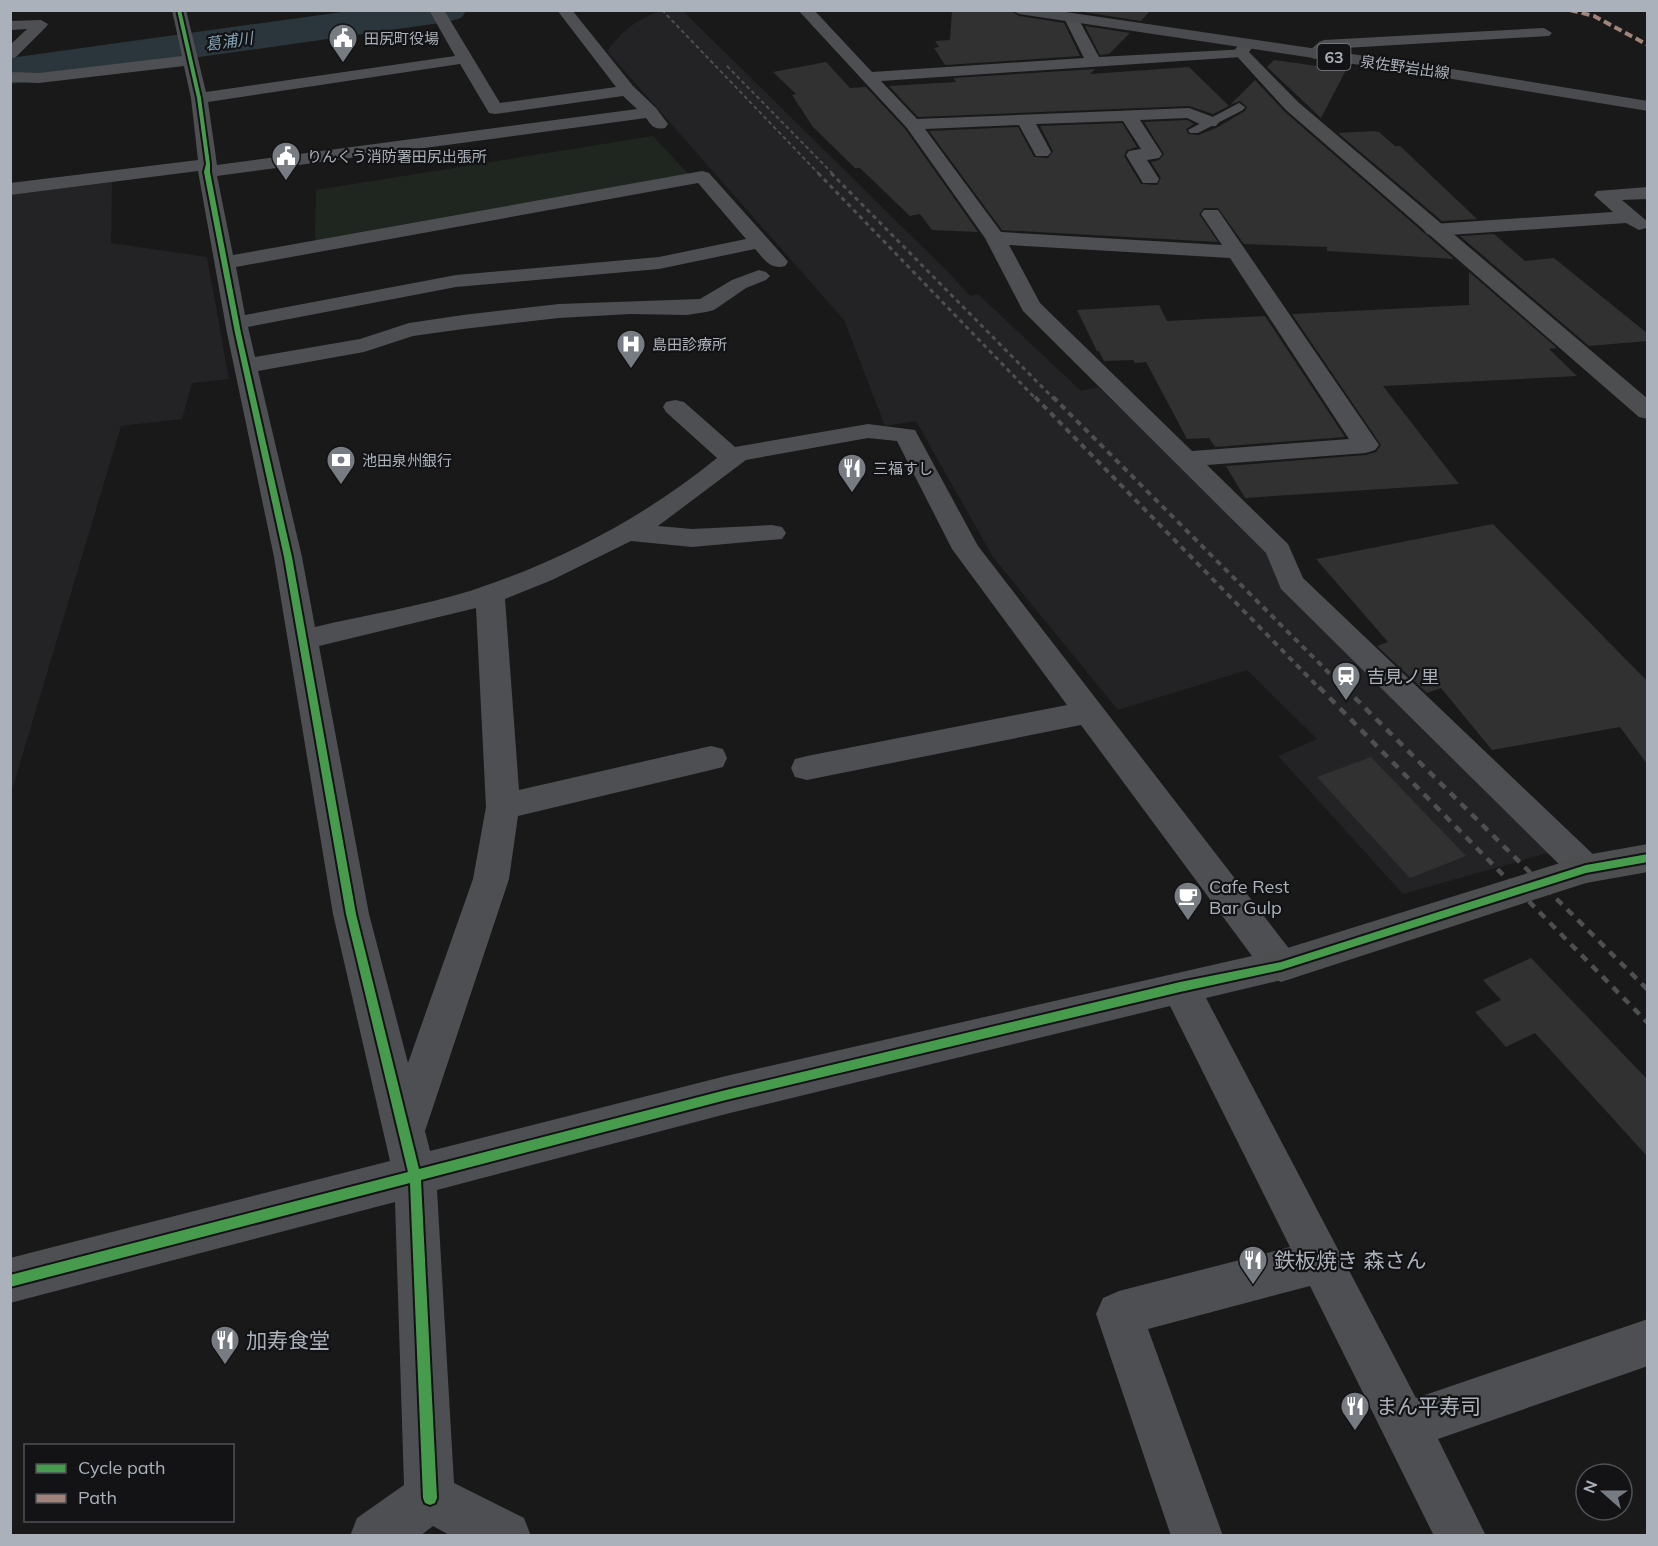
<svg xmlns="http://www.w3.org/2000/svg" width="1658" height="1546" viewBox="0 0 1658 1546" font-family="Mulish,'Noto Sans JP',sans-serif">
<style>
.built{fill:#232325}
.green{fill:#1f261f}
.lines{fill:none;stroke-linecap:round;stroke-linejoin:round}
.river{fill:#2b363c;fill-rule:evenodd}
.building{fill:#313131}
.lane{fill:#4d4f52;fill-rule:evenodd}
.street{fill:#4d4f52;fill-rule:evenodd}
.secondary{fill:#4c4e50;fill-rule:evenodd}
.primary{fill:#4a4b4e;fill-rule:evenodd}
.rail-far3{stroke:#4d4f51;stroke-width:2;stroke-dasharray:4 3;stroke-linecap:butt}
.rail-far2{stroke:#4d4f51;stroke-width:3;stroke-dasharray:4.5 4;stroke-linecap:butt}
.rail-far1{stroke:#4d4f51;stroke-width:4;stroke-dasharray:6 5;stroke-linecap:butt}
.rail{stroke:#4d4f51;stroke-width:4.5;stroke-dasharray:8 7;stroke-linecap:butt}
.quiet{stroke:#a18479;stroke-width:4;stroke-dasharray:8 4;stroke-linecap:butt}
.cycleway-casing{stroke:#131315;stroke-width:4}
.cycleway{fill:#469c4c;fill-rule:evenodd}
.labels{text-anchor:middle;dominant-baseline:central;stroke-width:4.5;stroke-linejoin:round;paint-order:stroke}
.far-poi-label{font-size:15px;fill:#aab1ba;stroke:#131315;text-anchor:start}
.far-street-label{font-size:15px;fill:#aab1ba;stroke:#131315}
.far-water-label{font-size:16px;font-style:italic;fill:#81a3b5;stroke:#131315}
.shield{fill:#131315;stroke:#7d8288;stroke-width:1.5}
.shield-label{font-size:16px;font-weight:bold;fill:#aab1ba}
.poi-label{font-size:18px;fill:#aab1ba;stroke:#131315;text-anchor:start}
.near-poi-label{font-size:21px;fill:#aab1ba;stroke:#131315;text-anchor:start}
</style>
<rect width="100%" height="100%" fill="#191919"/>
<g class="built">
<path d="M 668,11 L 683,11 L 951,275 L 970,296 L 978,294 L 1081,391 L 1098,387 L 1187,471 L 1555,851 L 1403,894 L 1278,756 L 1317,739 L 1247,670 L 1118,710 L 993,557 L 916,421 L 885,426 L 844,320 L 607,51 L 621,34 L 635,23 L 654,13 Z"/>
<path d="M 112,182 L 111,243 L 207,257 L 229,379 L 192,383 L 182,419 L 121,426 L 11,793 L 11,194 Z"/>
</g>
<path class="green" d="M 653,136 L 691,177 L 315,244 L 316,190 Z"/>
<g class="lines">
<path class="river" d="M 356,10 L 467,10 L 461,18 L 447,22 L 10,84 L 10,58 Z"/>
</g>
<g class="building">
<path d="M 952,10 L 1010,10 L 1019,16 L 1064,23 L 1080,56 L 945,65 L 934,48 L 939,47 L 935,41 L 950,40 Z"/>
<path d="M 1071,10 L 1151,10 L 1141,21 Z"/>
<path d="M 1085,26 L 1130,33 L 1109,54 L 1100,55 Z"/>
<path d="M 1274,60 L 1346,70 L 1321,118 L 1267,67 Z"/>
<path d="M 826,62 L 850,88 L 866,87 L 905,129 L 978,232 L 932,230 L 920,214 L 910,216 L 860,168 L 855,168 L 813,127 L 792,95 L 796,94 L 773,72 Z"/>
<path d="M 1189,67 L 1229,106 L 1213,114 L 1189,106 L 918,117 L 889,86 L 956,82 L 953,78 L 1095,69 L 1090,74 Z"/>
<path d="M 1255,80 L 1285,112 L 1454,259 L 1327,251 L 1327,247 L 1244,244 L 1218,208 L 1204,208 L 1199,214 L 1218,242 L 1002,230 L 929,131 L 1018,127 L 1034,157 L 1048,158 L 1053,151 L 1040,126 L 1122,123 L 1137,147 L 1127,150 L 1124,156 L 1141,184 L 1157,185 L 1161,178 L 1151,162 L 1159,160 L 1164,154 L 1144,122 L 1187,120 L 1194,124 L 1186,129 L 1188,134 L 1199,135 L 1218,127 L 1245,111 L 1247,107 L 1240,101 L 1230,105 Z"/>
<path d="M 1374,131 L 1379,132 L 1395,146 L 1400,146 L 1477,219 L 1442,221 L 1338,133 Z"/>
<path d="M 1494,234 L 1525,261 L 1554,258 L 1647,333 L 1647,341 L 1589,346 L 1460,236 Z"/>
<path d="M 1469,272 L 1557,348 L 1549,349 L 1577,376 L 1383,386 L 1459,484 L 1245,498 L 1226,466 L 1366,455 L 1376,452 L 1381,445 L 1292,314 L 1469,305 Z"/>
<path d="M 1159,305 L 1167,321 L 1265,316 L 1345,437 L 1215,447 L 1209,438 L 1187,439 L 1146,362 L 1135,363 L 1133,360 L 1104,361 L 1099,351 L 1097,351 L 1077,310 Z"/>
<path d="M 1493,524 L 1647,681 L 1647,764 L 1620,727 L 1492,750 L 1441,688 L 1427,693 L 1377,646 L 1388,642 L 1316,559 Z"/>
<path d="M 1371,757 L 1466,856 L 1410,878 L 1317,777 Z"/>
<path d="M 1531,958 L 1647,1079 L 1647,1156 L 1535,1033 L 1506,1047 L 1475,1012 L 1501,1000 L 1483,980 Z"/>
</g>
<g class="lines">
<path class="lane" d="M 1239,103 L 1245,107 L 1243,110 L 1198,133 L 1190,133 L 1188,130 Z"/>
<g class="street">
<path d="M 172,10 L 186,10 L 206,92 L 455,56 L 429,10 L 444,10 L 500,103 L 616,87 L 557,10 L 572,10 L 633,86 L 656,108 L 668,124 L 665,128 C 654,130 652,126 646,118 L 217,176 L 233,255 L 702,171 L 709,173 L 785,258 L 788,262 L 785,266 C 770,270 765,260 755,249 L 659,269 L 456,287 L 248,327 L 255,357 L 360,339 L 409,323 L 463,315 L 559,304 L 700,299 L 732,280 L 759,270 L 766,272 L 770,276 L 766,280 L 746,288 L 714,310 L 706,312 L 687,315 L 630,314 L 559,318 L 463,329 L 413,336 L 364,352 L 258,371 L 302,557 L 315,627 C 365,615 422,606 470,591 C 559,562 645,517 717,458 L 666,412 L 663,407 L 666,402 L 675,400 L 684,402 L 735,447 L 868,424 L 915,430 L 978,546 L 1294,955 L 1300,966 L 1294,977 L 1206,998 L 1416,1398 L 1648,1319 L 1648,1366 L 1438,1439 L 1486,1536 L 1434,1536 L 1310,1286 L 1148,1329 L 1223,1536 L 1171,1536 L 1096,1314 L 1103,1298 L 1119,1291 L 1290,1247 L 1170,1006 L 726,1114 L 437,1190 L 454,1483 L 524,1518 L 531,1536 L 451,1536 L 433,1526 L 420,1536 L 350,1536 L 357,1518 L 404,1485 L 395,1202 L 10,1303 L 10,1258 L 390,1161 L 333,914 L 274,557 L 227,333 L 198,171 L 10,195 L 10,183 L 198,160 L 191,98 L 184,66 L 39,83 L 10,82 L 10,72 L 39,73 L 182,56 ZM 460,64 L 489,113 L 495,114 L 623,96 L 637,109 L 217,165 L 208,102 ZM 698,183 L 746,239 L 659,257 L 456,275 L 245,315 L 236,267 ZM 868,438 L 897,441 L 952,549 L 1067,705 L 807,756 L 795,759 L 791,768 L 795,777 L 807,780 L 1081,725 L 1252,956 L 726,1076 L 430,1151 L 425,1131 L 509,879 L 518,816 L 711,770 L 723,767 L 727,758 L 723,749 L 711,746 L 519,790 L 505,599 L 552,580 L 631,541 L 692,547 L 782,539 L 786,533 L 782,527 L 772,525 L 692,529 L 658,526 L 746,460 ZM 476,608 L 486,807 L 473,879 L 408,1063 L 369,914 L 319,646 Z"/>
<path d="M 798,10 L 814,10 L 872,72 L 1084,58 L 1064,18 L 1071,14 L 1078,18 L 1099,57 L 1247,49 L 1249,52 L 1247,55 L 1241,57 L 881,81 L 917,119 L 1189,108 L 1216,118 L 1219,122 L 1216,126 L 1204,126 L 1187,118 L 1140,120 L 1162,154 L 1159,158 L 1147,160 L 1159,179 L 1157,183 L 1143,183 L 1126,155 L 1129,151 L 1141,149 L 1123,121 L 1036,124 L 1051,152 L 1048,156 L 1036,156 L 1019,125 L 925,129 L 1001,232 L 1222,245 L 1201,214 L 1204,210 L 1218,210 L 1379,445 L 1375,450 L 1366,453 L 1207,465 L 1288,544 L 1303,578 L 1598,859 L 1604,869 L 1598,879 L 1586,883 L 1574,879 L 1281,589 L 1266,553 L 1023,311 L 985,238 L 907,128 ZM 1009,245 L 1230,258 L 1349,439 L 1192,451 L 1040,303 Z"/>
<path d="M 41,20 L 48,24 L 46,27 L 16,57 L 10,59 L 10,45 L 27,29 L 10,30 L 10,21 Z"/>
<path d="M 1544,28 L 1552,33 L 1549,36 L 1328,49 L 1320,57 L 1314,59 L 1306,54 L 1319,42 L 1324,40 Z"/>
<path d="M 1648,187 L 1648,199 L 1622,200 L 1648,222 L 1646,228 L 1639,230 L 1626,223 L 1434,236 L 1427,234 L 1424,230 L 1427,226 L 1434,224 L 1613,212 L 1594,195 L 1597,191 Z"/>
</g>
<g class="secondary">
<path d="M 1247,39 L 1255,44 L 1249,52 L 1298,102 L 1648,399 L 1648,419 L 1639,417 L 1286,110 L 1233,52 L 1242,41 Z"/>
<path d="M 1648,844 L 1648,872 L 1586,883 L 1281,982 L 1268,977 L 1262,966 L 1268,955 L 1281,950 L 1586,855 Z"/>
</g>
<path class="primary" d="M 1012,10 L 1052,10 L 1440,67 L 1648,101 L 1648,111 L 1440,77 L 1019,14 Z"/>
<g class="rail-far3">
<path d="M 662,10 L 819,174"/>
<path d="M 727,66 L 833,174"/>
</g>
<g class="rail-far2">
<path d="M 818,173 L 1036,399"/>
<path d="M 831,173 L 1054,399"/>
</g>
<g class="rail-far1">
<path d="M 1035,397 L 1320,689"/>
<path d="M 1053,397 L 1345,689"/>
</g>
<g class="rail">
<path d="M 1319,687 L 1648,1023"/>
<path d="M 1344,687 L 1648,990"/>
</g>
<path class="quiet" d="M 1570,10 L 1594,16 L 1648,45"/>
<g class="cycleway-casing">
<path id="cycleway" d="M 177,10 L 181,10 L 201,98 L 210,164 L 210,172 L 241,333 L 292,557 L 356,914 L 419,1169 L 726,1090 L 1180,982 L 1281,962 L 1586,865 L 1648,854 L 1648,862 L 1586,873 L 1281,970 L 1180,992 L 726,1100 L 421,1180 L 437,1498 L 435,1503 L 430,1505 L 425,1503 L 423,1498 L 410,1183 L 10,1287 L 10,1275 L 408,1172 L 346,914 L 284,557 L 235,333 L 204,172 L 206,164 L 197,98 Z"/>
</g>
<use href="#cycleway" class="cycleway"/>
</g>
<defs>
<g id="civic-pin" transform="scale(1.5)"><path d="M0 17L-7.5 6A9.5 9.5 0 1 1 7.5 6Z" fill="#777c82" stroke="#131315"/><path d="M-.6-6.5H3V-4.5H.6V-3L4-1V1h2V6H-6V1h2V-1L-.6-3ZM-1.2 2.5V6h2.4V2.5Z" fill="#fff"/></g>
<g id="hospital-pin" transform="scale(1.5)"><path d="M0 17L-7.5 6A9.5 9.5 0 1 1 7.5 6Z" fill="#777c82" stroke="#131315"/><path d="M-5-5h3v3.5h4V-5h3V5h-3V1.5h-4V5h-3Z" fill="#fff"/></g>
<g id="bank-pin" transform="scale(1.5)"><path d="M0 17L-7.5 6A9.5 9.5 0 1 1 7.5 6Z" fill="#777c82" stroke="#131315"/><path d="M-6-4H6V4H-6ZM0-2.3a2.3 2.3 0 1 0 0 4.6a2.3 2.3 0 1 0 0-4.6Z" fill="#fff"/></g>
<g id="restaurant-pin" transform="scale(1.5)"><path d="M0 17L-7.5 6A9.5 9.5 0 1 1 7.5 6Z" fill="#777c82" stroke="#131315"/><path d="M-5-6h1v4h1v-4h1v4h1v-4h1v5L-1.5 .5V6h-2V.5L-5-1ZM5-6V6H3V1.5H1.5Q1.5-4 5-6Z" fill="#fff"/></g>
<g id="station-pin" transform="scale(1.5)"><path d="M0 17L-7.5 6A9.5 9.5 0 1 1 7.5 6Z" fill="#777c82" stroke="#131315"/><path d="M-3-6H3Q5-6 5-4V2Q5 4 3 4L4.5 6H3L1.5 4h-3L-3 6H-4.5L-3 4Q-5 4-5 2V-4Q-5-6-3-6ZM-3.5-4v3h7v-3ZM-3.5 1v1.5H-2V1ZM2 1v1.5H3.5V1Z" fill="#fff"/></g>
<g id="cafe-pin" transform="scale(1.5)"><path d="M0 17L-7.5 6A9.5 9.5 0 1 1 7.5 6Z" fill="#777c82" stroke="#131315"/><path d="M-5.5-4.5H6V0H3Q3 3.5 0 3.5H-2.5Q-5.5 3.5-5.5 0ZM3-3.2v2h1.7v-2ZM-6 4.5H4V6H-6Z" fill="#fff"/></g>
</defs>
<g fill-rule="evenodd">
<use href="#civic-pin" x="343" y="38"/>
<use href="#civic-pin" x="286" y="156"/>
<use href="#hospital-pin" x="631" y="344"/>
<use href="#bank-pin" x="341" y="460"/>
<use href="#restaurant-pin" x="852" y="468"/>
<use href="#station-pin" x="1346" y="676"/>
<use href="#cafe-pin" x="1188" y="896"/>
<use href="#restaurant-pin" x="1253" y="1260"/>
<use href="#restaurant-pin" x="225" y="1340"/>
<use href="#restaurant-pin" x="1355" y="1406"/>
</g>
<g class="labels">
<g class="far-poi-label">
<text x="364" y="38">田尻町役場</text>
<text x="307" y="156">りんくう消防署田尻出張所</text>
<text x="652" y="344">島田診療所</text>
<text x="362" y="460">池田泉州銀行</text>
<text x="873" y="468">三福すし</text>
</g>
<g class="far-street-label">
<text transform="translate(1405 67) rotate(8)">泉佐野岩出線</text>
</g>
<g class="far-water-label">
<text transform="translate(229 41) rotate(-8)">葛浦川</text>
</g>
<rect class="shield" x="1317.5" y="44" width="33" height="26" rx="4.5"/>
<g class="shield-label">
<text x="1334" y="57">63</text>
</g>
<g class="poi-label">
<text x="1367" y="676">吉見ノ里</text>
<text x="1209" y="886">Cafe Rest<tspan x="1209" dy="21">Bar Gulp</tspan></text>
</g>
<g class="near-poi-label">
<text x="1274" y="1260">鉄板焼き 森さん</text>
<text x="246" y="1340">加寿食堂</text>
<text x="1376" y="1406">まん平寿司</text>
</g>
</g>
<rect width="1658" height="1546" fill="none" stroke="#aab1ba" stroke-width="24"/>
<rect x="24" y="1444" width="210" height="78" fill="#131315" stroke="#4f5257" stroke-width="1.5"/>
<rect x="36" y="1464" width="30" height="9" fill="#469c4c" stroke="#4f5257" stroke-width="1.5"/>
<text x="78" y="1474" font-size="18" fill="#aab1ba">Cycle path</text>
<rect x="36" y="1494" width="30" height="9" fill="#a18479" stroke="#4f5257" stroke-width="1.5"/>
<text x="78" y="1504" font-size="18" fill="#aab1ba">Path</text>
<g transform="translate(1604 1492) rotate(291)"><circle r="28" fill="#131315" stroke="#4f5257" stroke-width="1.5"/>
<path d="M0-4.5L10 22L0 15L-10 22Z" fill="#777c82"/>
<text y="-9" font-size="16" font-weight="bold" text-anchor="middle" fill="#aab1ba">N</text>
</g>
</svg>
